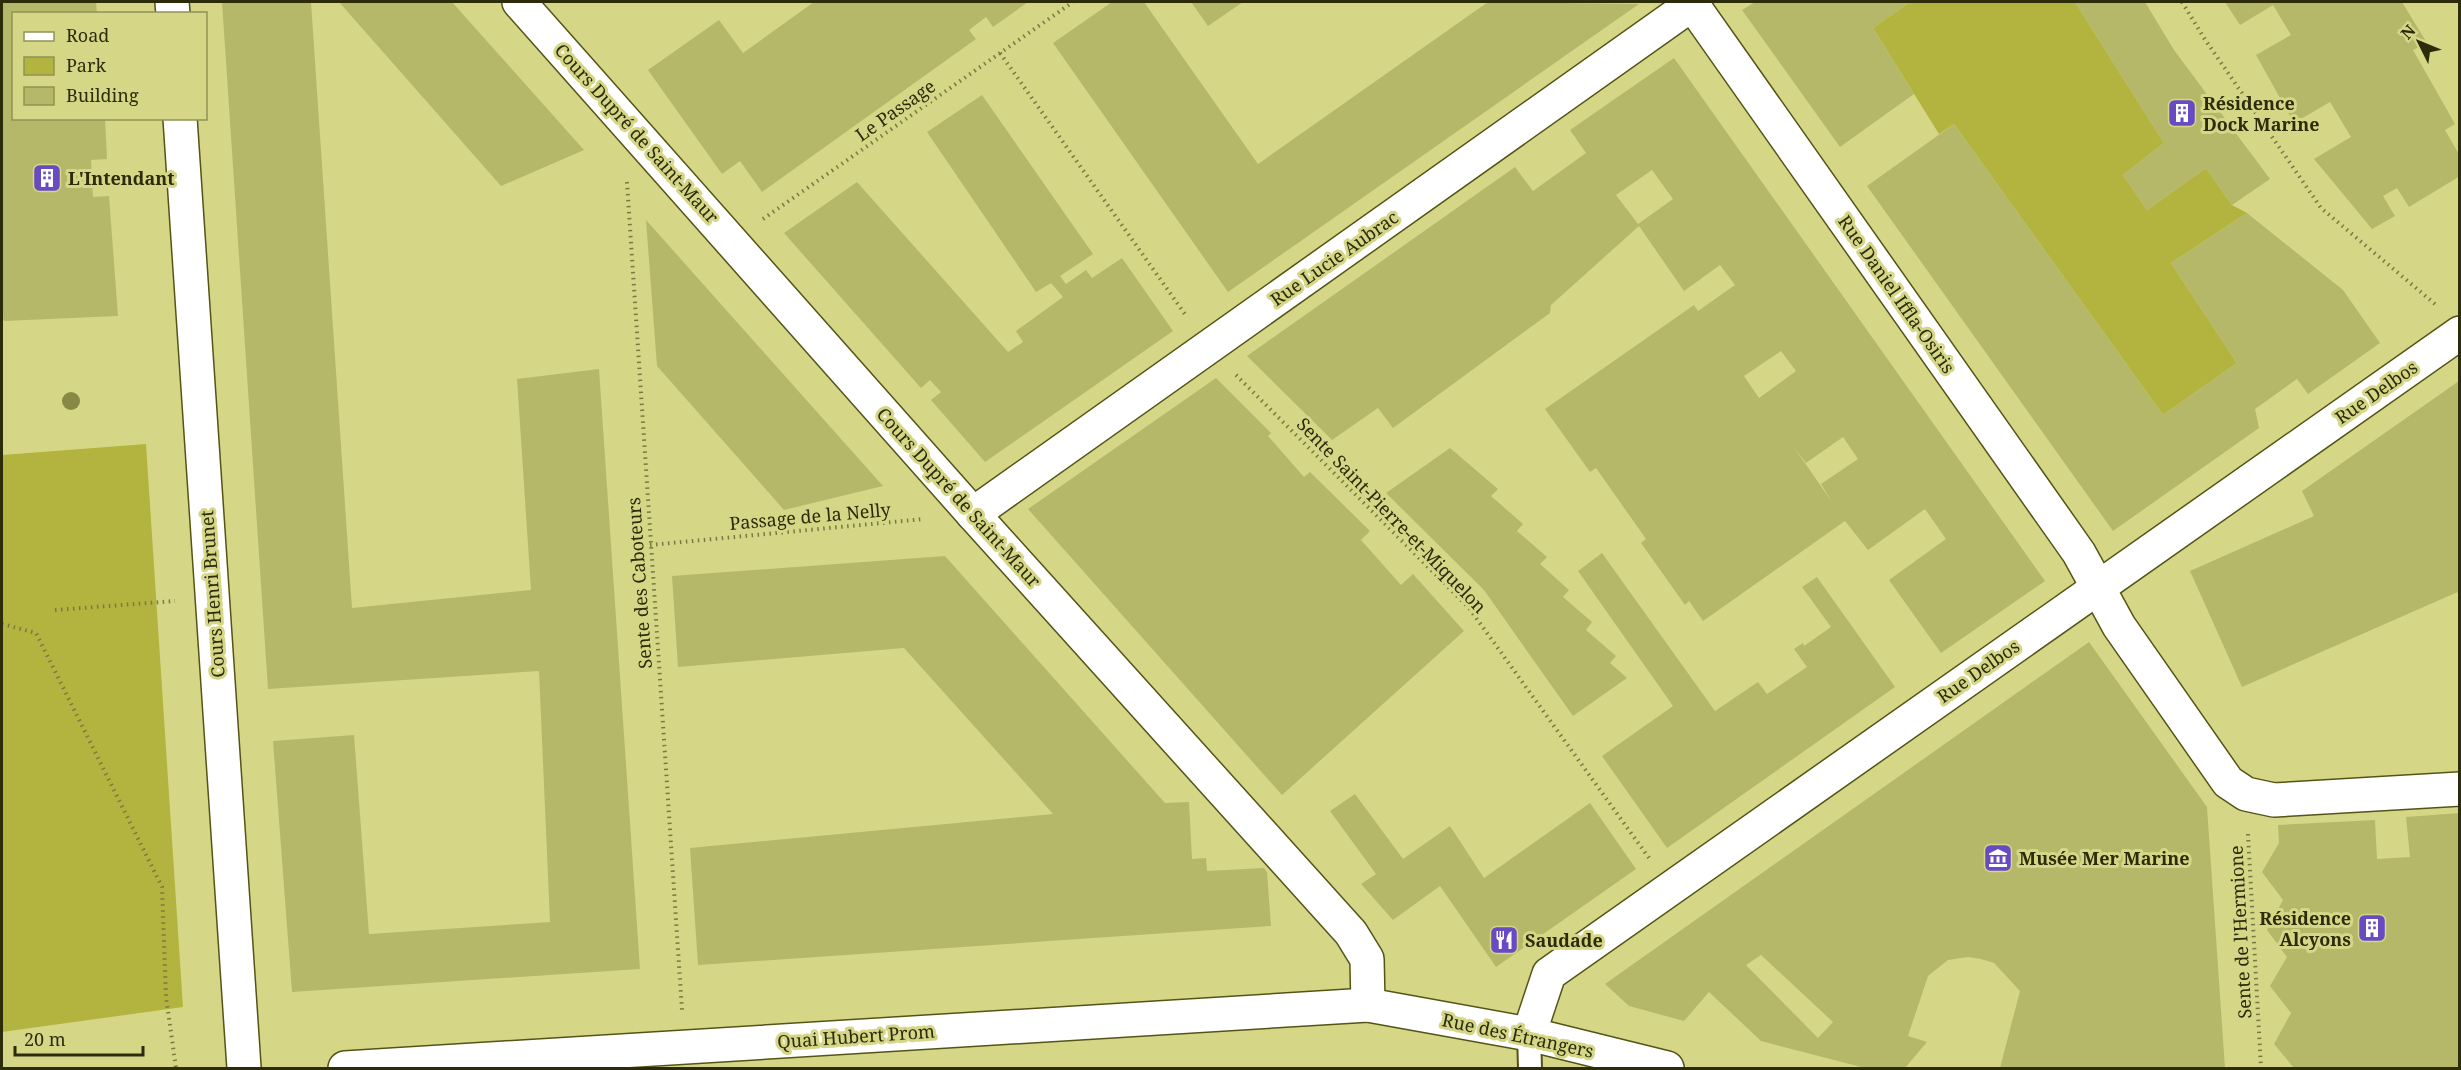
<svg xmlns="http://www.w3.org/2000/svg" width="2461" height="1070" viewBox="0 0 2461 1070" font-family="'Noto Serif',serif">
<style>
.green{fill:#b3b440}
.building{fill:#b6b869;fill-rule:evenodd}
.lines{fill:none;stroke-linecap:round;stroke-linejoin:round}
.service-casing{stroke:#545417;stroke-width:26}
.minor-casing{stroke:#545417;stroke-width:36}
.tertiary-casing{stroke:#545417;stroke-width:36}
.path{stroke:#797943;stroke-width:4;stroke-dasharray:1.5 4.5;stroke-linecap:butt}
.service{stroke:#fff;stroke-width:22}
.minor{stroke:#fff;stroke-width:33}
.tertiary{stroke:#fff;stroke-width:33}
.tree{fill:#898946}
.labels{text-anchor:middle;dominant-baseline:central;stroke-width:6;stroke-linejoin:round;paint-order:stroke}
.poi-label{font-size:18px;font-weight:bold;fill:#2c2c0b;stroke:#d5d787;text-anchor:start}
.street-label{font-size:18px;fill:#2c2c0b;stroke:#d5d787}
</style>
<rect width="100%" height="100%" fill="#d5d787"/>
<g class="green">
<path d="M 1910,2 L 2075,2 L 2164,143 L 2123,175 L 2147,210 L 2206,168 L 2232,205 L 2247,213 L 2171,263 L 2237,363 L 2163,415 L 1954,124 L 1939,134 L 1873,28 Z"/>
<path d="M 146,444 L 183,1007 L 2,1032 L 2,455 Z"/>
</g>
<g class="building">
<path d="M 2,2 L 96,2 L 97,14 L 14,14 L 14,118 L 105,118 L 107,159 L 91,160 L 93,197 L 109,196 L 118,316 L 4,321 L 2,316 Z"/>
<path d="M 222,2 L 311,2 L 352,608 L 531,590 L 517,379 L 599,369 L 640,969 L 292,992 L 273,741 L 354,735 L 369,934 L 550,922 L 539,671 L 268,689 Z"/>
<path d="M 339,2 L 452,2 L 584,150 L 501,186 Z"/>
<path d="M 814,2 L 1028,2 L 993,27 L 986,17 L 969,30 L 976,39 L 762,192 L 740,161 L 722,174 L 648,70 L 719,20 L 743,53 Z"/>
<path d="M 1112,2 L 1144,2 L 1258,164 L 1488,2 L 1639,4 L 1228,292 L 1053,43 Z"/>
<path d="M 1191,2 L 1243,2 L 1208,26 Z"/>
<path d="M 1755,2 L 1910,2 L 1873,28 L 1914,94 L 1840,147 L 1742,10 Z"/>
<path d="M 2075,2 L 2145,2 L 2174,50 L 2270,179 L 2232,205 L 2206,168 L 2147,210 L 2123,175 L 2164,143 Z"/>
<path d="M 2225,2 L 2402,2 L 2427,43 L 2413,50 L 2455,124 L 2445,130 L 2460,156 L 2460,176 L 2409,207 L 2397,188 L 2383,196 L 2395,216 L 2372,229 L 2314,159 L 2351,137 L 2330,102 L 2294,123 L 2256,55 L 2291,35 L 2273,5 L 2240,25 Z"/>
<path d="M 1674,58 L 2045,581 L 1941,653 L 1889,580 L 1946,539 L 1925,509 L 1868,550 L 1845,521 L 1703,621 L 1689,601 L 1685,605 L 1641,543 L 1646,539 L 1596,468 L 1590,472 L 1545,409 L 1694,305 L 1698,311 L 1735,285 L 1720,265 L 1684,291 L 1639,226 L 1551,305 L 1550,313 L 1393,428 L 1378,408 L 1332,440 L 1247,356 L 1515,167 L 1533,191 L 1586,153 L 1570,130 ZM 1652,170 L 1673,199 L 1638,224 L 1616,195 ZM 1781,351 L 1796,371 L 1759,398 L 1744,376 ZM 1843,437 L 1858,459 L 1821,484 L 1832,502 L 1793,446 L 1806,463 Z"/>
<path d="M 982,95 L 1093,254 L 1060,276 L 1066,284 L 1086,270 L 1092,278 L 1122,258 L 1173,331 L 985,462 L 931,400 L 941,392 L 930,380 L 921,388 L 784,233 L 857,182 L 1008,352 L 1023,342 L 1016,331 L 1063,297 L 1051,283 L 1036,292 L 927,132 Z"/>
<path d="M 1954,124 L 2163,415 L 2237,363 L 2171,263 L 2247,213 L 2343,290 L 2380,343 L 2308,394 L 2297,379 L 2255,409 L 2259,428 L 2113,531 L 1867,186 Z"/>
<path d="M 646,220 L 883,486 L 784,510 L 657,366 Z"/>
<path d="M 1216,378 L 1271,433 L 1268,436 L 1304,477 L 1310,472 L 1370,531 L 1361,540 L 1401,585 L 1413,574 L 1464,631 L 1282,795 L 1028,509 Z"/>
<path d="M 2459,381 L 2460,591 L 2242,687 L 2190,571 L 2314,516 L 2302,491 Z"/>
<path d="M 1450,448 L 1498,489 L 1491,496 L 1523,524 L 1517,531 L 1547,557 L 1540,564 L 1569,590 L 1563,597 L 1592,622 L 1586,630 L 1616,656 L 1610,663 L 1627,678 L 1573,716 L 1484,590 L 1386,493 Z"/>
<path d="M 1602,553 L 1715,711 L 1758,682 L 1767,694 L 1807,667 L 1794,649 L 1803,643 L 1804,646 L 1831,627 L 1802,587 L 1817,577 L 1895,687 L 1667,848 L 1602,756 L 1673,706 L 1578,571 Z"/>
<path d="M 945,556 L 1165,803 L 1189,802 L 1192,859 L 1206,858 L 1207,871 L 1264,868 L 1267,872 L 1271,926 L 698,965 L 690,848 L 1053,814 L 904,648 L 678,667 L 672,576 Z"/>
<path d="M 2089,642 L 2207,807 L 2225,1068 L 2000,1068 L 2020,991 L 1994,963 L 1981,959 L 1968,957 L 1948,960 L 1928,976 L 1908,1036 L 1927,1042 L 1905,1068 L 1865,1068 L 1761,1041 L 1709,992 L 1684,1021 L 1629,1006 L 1605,984 ZM 1761,955 L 1833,1022 L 1818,1038 L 1746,965 Z"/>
<path d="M 1355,794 L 1403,859 L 1450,826 L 1484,878 L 1590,803 L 1636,869 L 1496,967 L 1440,886 L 1393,920 L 1361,884 L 1376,874 L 1330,811 Z"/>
<path d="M 2460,813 L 2460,1068 L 2294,1068 L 2274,1044 L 2291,1013 L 2270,986 L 2287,957 L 2267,930 L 2283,900 L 2262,872 L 2279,843 L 2278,825 L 2375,820 L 2377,859 L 2410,857 L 2406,817 Z"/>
</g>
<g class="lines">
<g class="service-casing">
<path id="service" d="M 1529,1034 L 1530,1068"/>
</g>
<g class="minor-casing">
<g id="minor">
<path d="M 519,2 L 973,514 L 1351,933 L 1367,959 L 1368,1005"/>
<path d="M 1692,4 L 2079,553 L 2119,626 L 2228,782 L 2246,794 L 2274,800 L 2460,789"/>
<path d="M 973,514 L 1695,2"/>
<path d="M 1529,1034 L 1549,974 L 2460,333"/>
<path d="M 345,1068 L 1368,1005 L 1529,1034 L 1667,1068"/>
</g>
</g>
<g class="tertiary-casing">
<g id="tertiary">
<path d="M 172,2 L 173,14"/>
<path d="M 180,118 L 244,1068"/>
</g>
</g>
<g class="path">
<path d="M 2182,2 L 2204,38 L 2321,208 L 2435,304"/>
<path d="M 1000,53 L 1187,317"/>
<path d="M 627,182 L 682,1010"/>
<path d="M 763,219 L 1073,2"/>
<path d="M 1236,375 L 1469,608 L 1649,858"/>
<path d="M 650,545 L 924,519"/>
<path d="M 55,610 L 175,601"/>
<path d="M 2,624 L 36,633 L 162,887 L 166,997 L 176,1068"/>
<path d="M 2248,834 L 2261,1068"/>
</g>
<use href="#service" class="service"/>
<use href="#minor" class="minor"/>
<use href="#tertiary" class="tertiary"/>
</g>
<circle class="tree" cx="71" cy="401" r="9"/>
<defs>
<g id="building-square" transform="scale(1.5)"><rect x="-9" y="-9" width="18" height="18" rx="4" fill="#684ac3" stroke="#d5d787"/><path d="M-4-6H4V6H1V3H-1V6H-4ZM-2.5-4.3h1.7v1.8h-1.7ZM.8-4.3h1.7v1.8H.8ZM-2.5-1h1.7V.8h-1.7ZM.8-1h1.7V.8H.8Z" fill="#fff"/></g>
<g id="museum-square" transform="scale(1.5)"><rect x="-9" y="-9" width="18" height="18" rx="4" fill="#684ac3" stroke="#d5d787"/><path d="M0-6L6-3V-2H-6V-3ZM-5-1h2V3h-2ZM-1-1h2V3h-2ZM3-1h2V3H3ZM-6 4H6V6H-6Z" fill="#fff"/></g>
<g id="restaurant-square" transform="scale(1.5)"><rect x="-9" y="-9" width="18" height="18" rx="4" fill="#684ac3" stroke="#d5d787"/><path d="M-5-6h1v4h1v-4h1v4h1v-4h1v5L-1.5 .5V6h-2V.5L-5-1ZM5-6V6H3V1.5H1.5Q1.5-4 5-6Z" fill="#fff"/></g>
</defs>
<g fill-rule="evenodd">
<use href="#building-square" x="2182" y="113"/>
<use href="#building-square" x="47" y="178"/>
<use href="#museum-square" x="1998" y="858"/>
<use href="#building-square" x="2372" y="928"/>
<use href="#restaurant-square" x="1504" y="940"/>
</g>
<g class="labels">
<g class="poi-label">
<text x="2203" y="103">Résidence<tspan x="2203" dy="21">Dock Marine</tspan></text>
<text x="68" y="178">L'Intendant</text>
<text x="2019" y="858">Musée Mer Marine</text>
<text x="2351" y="918" text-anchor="end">Résidence<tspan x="2351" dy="21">Alcyons</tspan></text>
<text x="1525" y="940">Saudade</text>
</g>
<g class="street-label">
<text transform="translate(895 110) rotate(-35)">Le Passage</text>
<text transform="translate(637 133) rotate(48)">Cours Dupré de Saint-Maur</text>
<text transform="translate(1334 258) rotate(-35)">Rue Lucie Aubrac</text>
<text transform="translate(1897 294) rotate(55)">Rue Daniel Iffla-Osiris</text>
<text transform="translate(2376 392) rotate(-35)">Rue Delbos</text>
<text transform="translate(959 497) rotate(48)">Cours Dupré de Saint-Maur</text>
<text transform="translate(1392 515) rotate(46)">Sente Saint-Pierre-et-Miquelon</text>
<text transform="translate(810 516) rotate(-5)">Passage de la Nelly</text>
<text transform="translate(639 583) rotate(-94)">Sente des Caboteurs</text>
<text transform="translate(212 594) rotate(-94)">Cours Henri Brunet</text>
<text transform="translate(1978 671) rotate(-35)">Rue Delbos</text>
<text transform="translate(2240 932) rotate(-93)">Sente de l'Hermione</text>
<text transform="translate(1518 1035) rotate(12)">Rue des Étrangers</text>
<text transform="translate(856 1036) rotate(-4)">Quai Hubert Prom</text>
</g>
</g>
<rect width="2461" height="1070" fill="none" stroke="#2c2c0b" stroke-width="6"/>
<rect x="12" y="12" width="195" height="108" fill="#d5d787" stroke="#919355" stroke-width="1.5"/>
<rect x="24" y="32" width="30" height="9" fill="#ffffff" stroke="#919355" stroke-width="1.5"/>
<text x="66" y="42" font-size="18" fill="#2c2c0b">Road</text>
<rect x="24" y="57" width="30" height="18" fill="#b3b440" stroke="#919355" stroke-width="1.5"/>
<text x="66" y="72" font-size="18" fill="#2c2c0b">Park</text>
<rect x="24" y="87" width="30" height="18" fill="#b6b869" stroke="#919355" stroke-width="1.5"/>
<text x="66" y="102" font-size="18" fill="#2c2c0b">Building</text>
<g transform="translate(2419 42) rotate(313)" stroke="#d5d787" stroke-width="4.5" paint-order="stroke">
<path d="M0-4.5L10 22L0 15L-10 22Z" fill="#2c2c0b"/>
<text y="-9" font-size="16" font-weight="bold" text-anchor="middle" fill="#2c2c0b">N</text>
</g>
<path d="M15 1046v9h128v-9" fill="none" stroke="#2c2c0b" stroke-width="3"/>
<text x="24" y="1046" font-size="18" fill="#2c2c0b" stroke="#d5d787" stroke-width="4.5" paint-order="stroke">20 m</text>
</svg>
